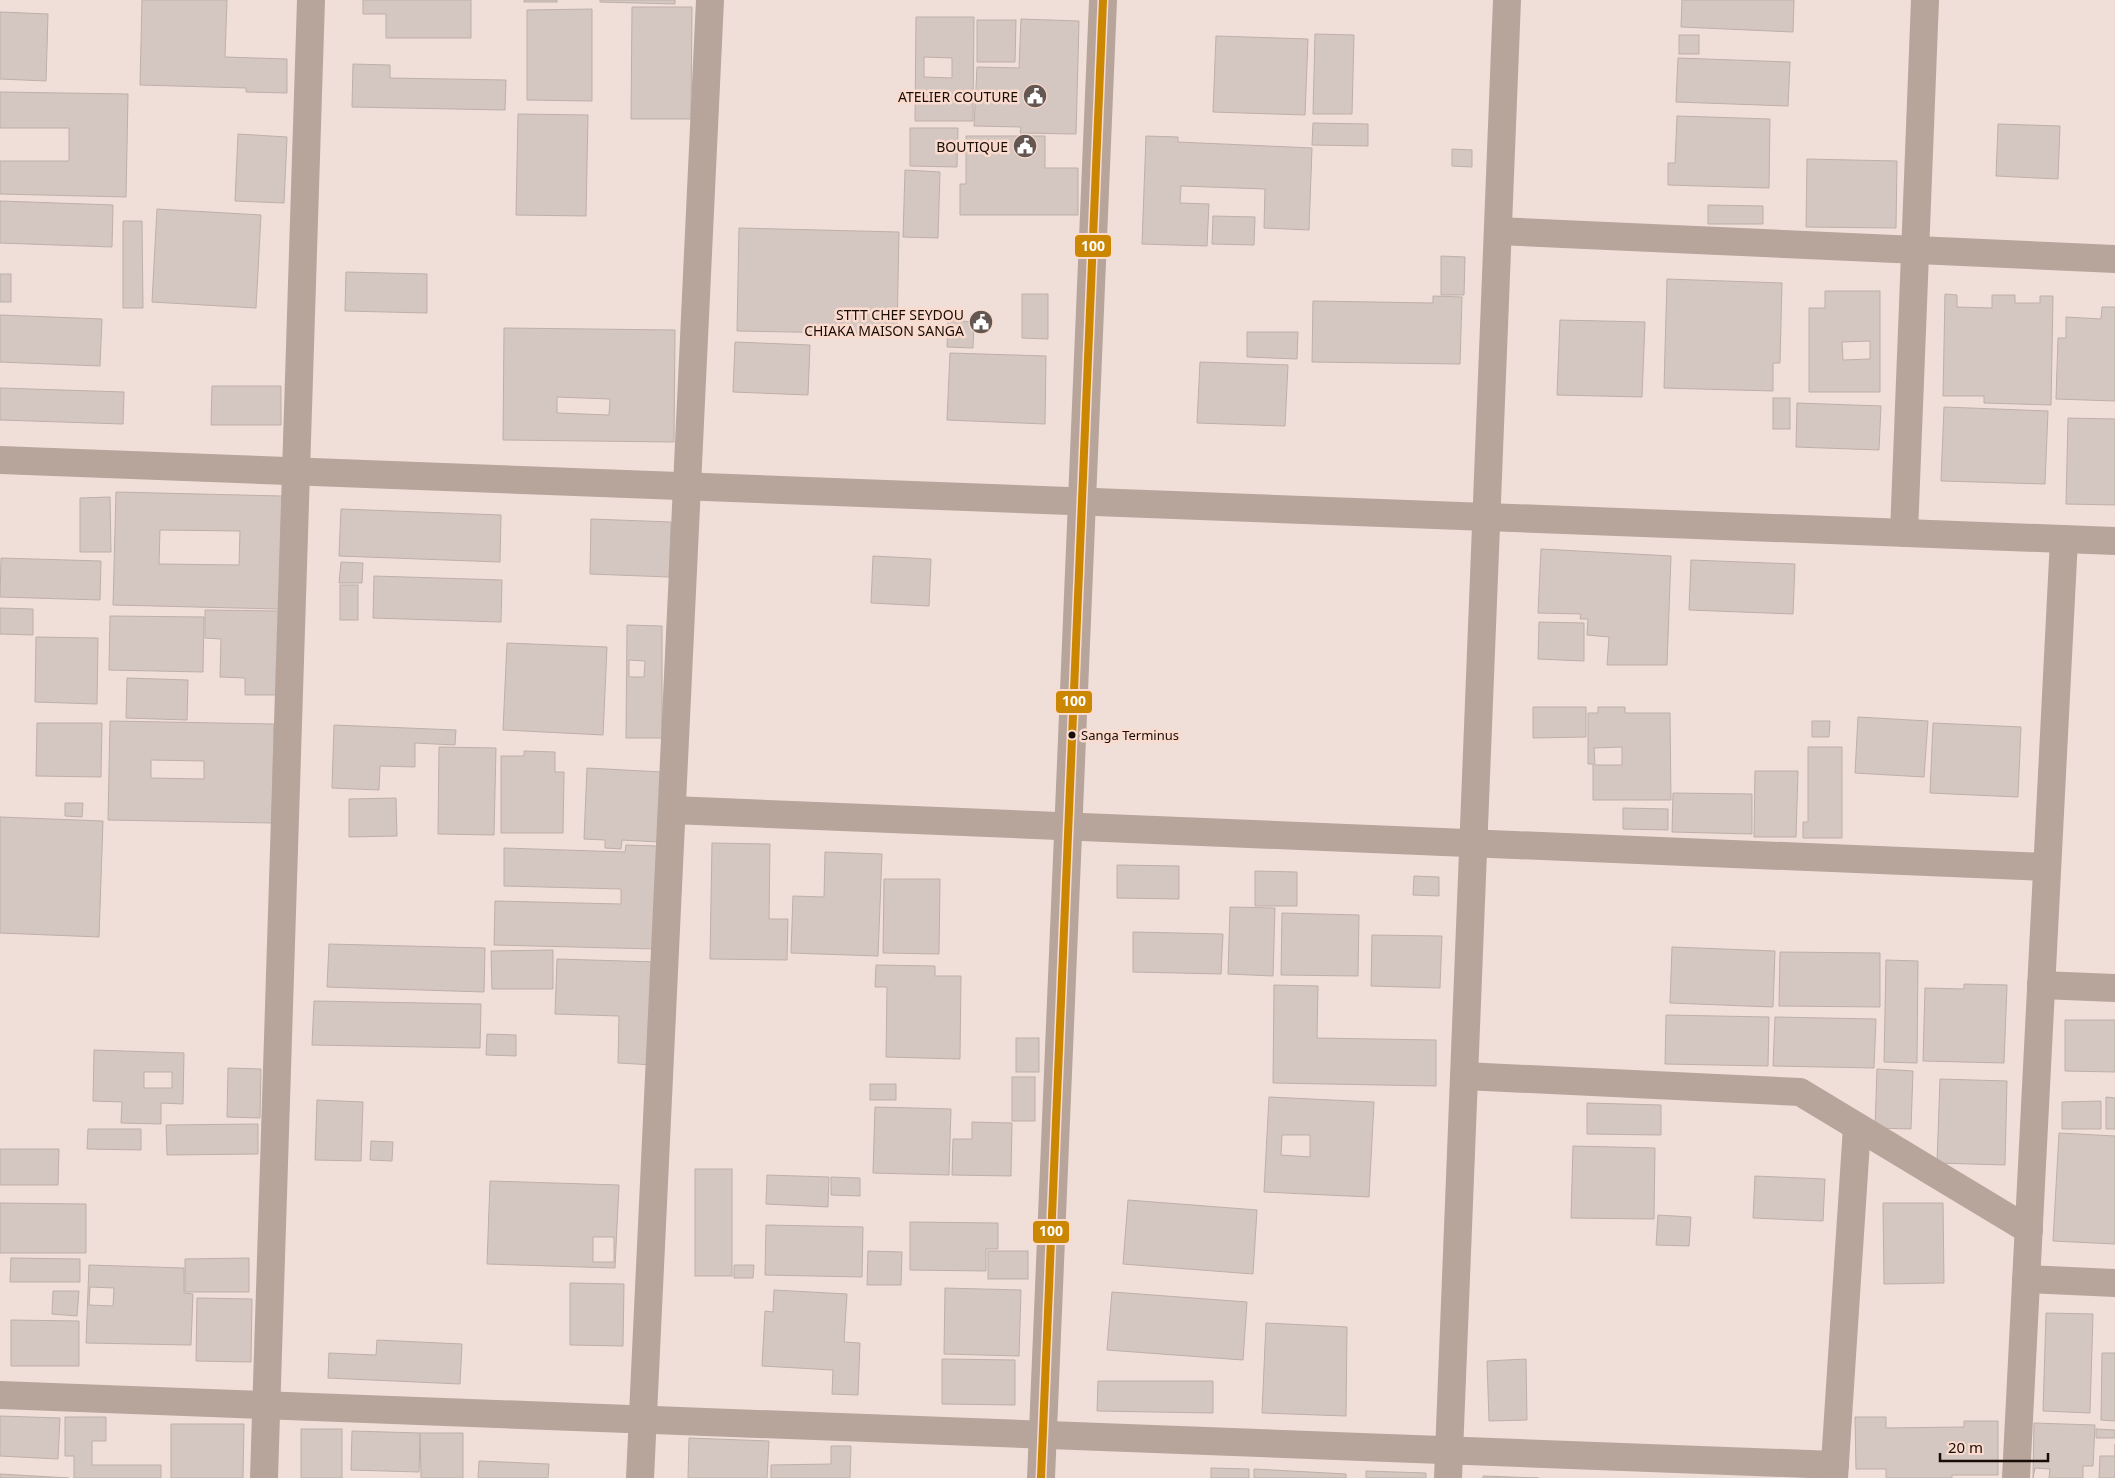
<svg xmlns="http://www.w3.org/2000/svg" width="2115" height="1478" viewBox="0 0 2115 1478" font-family="'Noto Sans',sans-serif">
<style>
.building{fill:#d4c6c0;stroke:#beafa9;fill-rule:evenodd}
.lines{fill:none;stroke-linecap:round;stroke-linejoin:round}
.minor{stroke:#b7a59c;stroke-width:28}
.bus-1-casing{stroke:#fadbcd;stroke-width:11}
.bus-1{stroke:#cb8701;stroke-width:8}
.bus-dot{fill:#190d07;stroke:#fadbcd;stroke-width:2}
.labels{text-anchor:middle;dominant-baseline:central;stroke-width:5;stroke-linejoin:round;paint-order:stroke}
.bus-label{font-size:13px;fill:#190d07;stroke:#fadbcd;text-anchor:start}
.poi-label{font-size:14px;fill:#190d07;stroke:#fadbcd;text-anchor:end}
.line-badge{stroke:#fadbcd;stroke-width:2}
.badge-label{font-size:14px;text-anchor:middle;font-weight:bold;fill:#fff}
</style>
<rect width="100%" height="100%" fill="#f0dfd8"/>
<g class="building">
<path d="M 142,0 L 227,0 L 225,57 L 287,59 L 287,93 L 246,92 L 246,88 L 140,85 Z"/>
<path d="M 363,0 L 471,0 L 471,38 L 386,38 L 386,14 L 363,14 Z"/>
<rect x="524" y="0" width="33" height="2"/>
<path d="M 600,0 L 675,0 L 675,4 L 600,2 Z"/>
<path d="M 1682,0 L 1794,0 L 1793,32 L 1681,27 Z"/>
<path d="M 632,7 L 692,7 L 691,119 L 631,119 Z"/>
<path d="M 592,9 L 592,101 L 527,100 L 527,10 Z"/>
<path d="M 0,12 L 48,14 L 46,81 L 0,79 Z"/>
<path d="M 916,17 L 974,17 L 973,121 L 915,121 ZM 924,57 L 952,58 L 952,78 L 924,77 Z"/>
<path d="M 1021,19 L 1079,21 L 1076,134 L 1020,133 L 1021,127 L 974,126 L 977,67 L 1019,68 Z"/>
<path d="M 977,20 L 1016,20 L 1015,62 L 977,62 Z"/>
<path d="M 1315,34 L 1354,35 L 1352,114 L 1313,114 Z"/>
<rect x="1679" y="35" width="20" height="19"/>
<path d="M 1216,36 L 1308,39 L 1305,115 L 1213,112 Z"/>
<path d="M 1678,58 L 1790,62 L 1788,106 L 1676,102 Z"/>
<path d="M 353,64 L 390,65 L 390,78 L 506,80 L 505,110 L 352,107 Z"/>
<path d="M 0,92 L 128,94 L 126,197 L 0,194 L 0,161 L 69,161 L 69,128 L 0,128 Z"/>
<path d="M 518,114 L 588,115 L 586,216 L 516,215 Z"/>
<path d="M 1677,116 L 1770,119 L 1769,188 L 1668,185 L 1668,163 L 1675,163 Z"/>
<path d="M 1313,123 L 1368,124 L 1368,146 L 1312,145 Z"/>
<path d="M 1998,124 L 2060,126 L 2058,179 L 1996,176 Z"/>
<path d="M 910,128 L 958,128 L 957,167 L 910,166 Z"/>
<path d="M 238,134 L 287,137 L 284,203 L 235,201 Z"/>
<path d="M 966,136 L 1045,136 L 1045,168 L 1078,168 L 1078,215 L 960,215 L 960,184 L 966,184 Z"/>
<path d="M 1146,136 L 1178,137 L 1178,142 L 1312,148 L 1309,230 L 1264,228 L 1265,189 L 1181,186 L 1180,203 L 1209,204 L 1207,246 L 1142,244 Z"/>
<path d="M 1452,149 L 1472,150 L 1472,167 L 1452,166 Z"/>
<path d="M 1807,159 L 1897,161 L 1896,228 L 1806,227 Z"/>
<path d="M 905,170 L 940,172 L 938,238 L 903,237 Z"/>
<path d="M 0,201 L 113,205 L 112,247 L 0,243 Z"/>
<path d="M 1708,205 L 1763,206 L 1763,224 L 1708,224 Z"/>
<path d="M 157,209 L 261,215 L 256,308 L 152,302 Z"/>
<path d="M 1213,216 L 1255,217 L 1254,245 L 1212,244 Z"/>
<path d="M 123,221 L 142,221 L 143,308 L 123,308 Z"/>
<path d="M 739,228 L 899,232 L 897,334 L 737,331 Z"/>
<path d="M 1441,256 L 1465,257 L 1464,295 L 1441,295 Z"/>
<path d="M 346,272 L 427,274 L 427,313 L 345,311 Z"/>
<rect x="0" y="274" width="11" height="28"/>
<path d="M 1667,279 L 1782,283 L 1780,363 L 1773,363 L 1773,391 L 1664,388 Z"/>
<path d="M 1825,291 L 1880,291 L 1880,392 L 1809,392 L 1809,308 L 1825,308 ZM 1870,341 L 1870,359 L 1843,360 L 1842,342 Z"/>
<path d="M 1022,294 L 1048,294 L 1048,339 L 1022,338 Z"/>
<path d="M 1945,294 L 1957,295 L 1957,307 L 1992,308 L 1992,295 L 2015,295 L 2015,303 L 2040,303 L 2040,296 L 2053,296 L 2051,405 L 1984,403 L 1984,396 L 1943,396 Z"/>
<path d="M 1433,296 L 1462,297 L 1460,364 L 1312,362 L 1313,301 L 1433,303 Z"/>
<path d="M 2102,307 L 2115,307 L 2115,401 L 2056,399 L 2058,338 L 2066,338 L 2066,317 L 2101,319 Z"/>
<path d="M 0,315 L 102,319 L 100,366 L 0,362 Z"/>
<path d="M 948,320 L 974,322 L 973,348 L 947,347 Z"/>
<path d="M 1560,320 L 1645,322 L 1642,397 L 1557,395 Z"/>
<path d="M 504,328 L 675,330 L 674,442 L 503,440 ZM 557,397 L 610,399 L 609,415 L 557,413 Z"/>
<path d="M 1247,332 L 1298,332 L 1297,359 L 1247,357 Z"/>
<path d="M 735,342 L 810,345 L 808,395 L 733,392 Z"/>
<path d="M 950,353 L 1046,356 L 1045,424 L 947,420 Z"/>
<path d="M 1200,362 L 1288,365 L 1285,426 L 1197,423 Z"/>
<path d="M 212,386 L 281,386 L 281,425 L 211,425 Z"/>
<path d="M 0,388 L 124,392 L 123,424 L 0,420 Z"/>
<rect x="1773" y="398" width="17" height="31"/>
<path d="M 1797,403 L 1881,406 L 1879,450 L 1796,447 Z"/>
<path d="M 1944,407 L 2048,411 L 2045,484 L 1941,481 Z"/>
<path d="M 2068,418 L 2115,419 L 2115,505 L 2066,504 Z"/>
<path d="M 116,492 L 282,496 L 279,609 L 113,605 ZM 160,530 L 240,531 L 239,565 L 159,564 Z"/>
<path d="M 110,497 L 111,552 L 80,552 L 80,498 Z"/>
<path d="M 341,509 L 501,515 L 500,562 L 339,556 Z"/>
<path d="M 591,519 L 671,522 L 669,577 L 590,574 Z"/>
<path d="M 1541,549 L 1671,556 L 1667,665 L 1607,665 L 1609,637 L 1587,635 L 1588,619 L 1580,619 L 1581,614 L 1538,613 Z"/>
<path d="M 873,556 L 931,559 L 929,606 L 871,603 Z"/>
<path d="M 1,558 L 101,561 L 100,600 L 0,597 Z"/>
<path d="M 1691,560 L 1795,564 L 1793,614 L 1689,610 Z"/>
<path d="M 341,562 L 363,563 L 362,583 L 339,583 Z"/>
<path d="M 374,576 L 502,580 L 501,622 L 373,618 Z"/>
<rect x="340" y="585" width="18" height="35"/>
<path d="M 0,608 L 33,609 L 33,635 L 0,634 Z"/>
<path d="M 205,610 L 279,611 L 277,695 L 245,695 L 245,678 L 220,677 L 221,639 L 205,638 Z"/>
<path d="M 110,616 L 204,617 L 203,672 L 109,670 Z"/>
<path d="M 1539,622 L 1584,623 L 1584,661 L 1538,659 Z"/>
<path d="M 627,625 L 662,626 L 662,738 L 626,738 ZM 629,660 L 645,661 L 644,677 L 629,677 Z"/>
<path d="M 36,637 L 98,638 L 97,704 L 35,702 Z"/>
<path d="M 507,643 L 607,647 L 603,735 L 503,730 Z"/>
<path d="M 127,678 L 188,680 L 187,720 L 126,718 Z"/>
<path d="M 1533,707 L 1586,707 L 1586,737 L 1533,738 Z"/>
<path d="M 1598,707 L 1625,707 L 1625,713 L 1670,713 L 1671,800 L 1593,800 L 1593,764 L 1588,764 L 1588,713 L 1598,713 ZM 1622,747 L 1622,765 L 1595,765 L 1594,748 Z"/>
<path d="M 1858,717 L 1928,721 L 1924,777 L 1855,773 Z"/>
<path d="M 110,721 L 274,724 L 272,823 L 108,820 ZM 151,760 L 204,761 L 204,779 L 151,778 Z"/>
<path d="M 1812,721 L 1830,721 L 1829,737 L 1812,737 Z"/>
<path d="M 37,723 L 102,723 L 101,777 L 36,776 Z"/>
<path d="M 1933,723 L 2021,727 L 2018,797 L 1930,793 Z"/>
<path d="M 334,725 L 456,730 L 455,745 L 415,743 L 415,767 L 380,766 L 379,790 L 332,788 Z"/>
<path d="M 439,747 L 496,748 L 494,835 L 438,834 Z"/>
<path d="M 1808,747 L 1842,747 L 1842,838 L 1803,838 L 1803,822 L 1808,822 Z"/>
<path d="M 524,751 L 555,752 L 555,772 L 564,772 L 563,833 L 501,833 L 501,756 L 524,756 Z"/>
<path d="M 587,768 L 662,772 L 659,842 L 622,840 L 621,849 L 605,848 L 605,840 L 584,839 Z"/>
<path d="M 1755,771 L 1798,771 L 1796,837 L 1754,837 Z"/>
<path d="M 1673,793 L 1752,794 L 1752,834 L 1672,832 Z"/>
<path d="M 396,798 L 397,836 L 349,837 L 349,799 Z"/>
<path d="M 65,803 L 83,803 L 82,817 L 65,816 Z"/>
<path d="M 1623,808 L 1668,809 L 1668,830 L 1623,829 Z"/>
<path d="M 0,817 L 103,821 L 99,937 L 0,933 Z"/>
<path d="M 712,843 L 770,844 L 769,919 L 788,919 L 787,960 L 710,959 Z"/>
<path d="M 626,845 L 657,846 L 655,949 L 494,945 L 495,901 L 621,904 L 621,889 L 504,886 L 504,848 L 625,852 Z"/>
<path d="M 825,852 L 882,854 L 878,956 L 791,953 L 793,896 L 824,897 Z"/>
<path d="M 1117,865 L 1179,866 L 1179,899 L 1117,898 Z"/>
<path d="M 1255,871 L 1297,872 L 1297,906 L 1255,906 Z"/>
<path d="M 1414,876 L 1439,877 L 1439,896 L 1413,895 Z"/>
<path d="M 884,879 L 940,879 L 939,954 L 883,953 Z"/>
<path d="M 1230,907 L 1275,908 L 1273,976 L 1228,974 Z"/>
<path d="M 1282,913 L 1359,915 L 1358,976 L 1281,975 Z"/>
<path d="M 1133,932 L 1223,934 L 1221,974 L 1133,972 Z"/>
<path d="M 1372,935 L 1442,936 L 1440,988 L 1371,986 Z"/>
<path d="M 329,944 L 485,948 L 484,992 L 327,987 Z"/>
<path d="M 1672,947 L 1775,951 L 1773,1007 L 1670,1003 Z"/>
<path d="M 553,950 L 553,989 L 492,989 L 491,951 Z"/>
<path d="M 1780,952 L 1880,953 L 1880,1007 L 1779,1006 Z"/>
<path d="M 557,959 L 657,962 L 654,1065 L 618,1063 L 619,1016 L 555,1014 Z"/>
<path d="M 1886,960 L 1918,961 L 1917,1063 L 1884,1062 Z"/>
<path d="M 876,965 L 935,966 L 935,976 L 961,976 L 960,1059 L 886,1057 L 887,987 L 875,987 Z"/>
<path d="M 1964,984 L 2007,985 L 2004,1063 L 1923,1061 L 1925,988 L 1964,989 Z"/>
<path d="M 1274,985 L 1318,986 L 1317,1038 L 1436,1040 L 1436,1086 L 1273,1083 Z"/>
<path d="M 314,1001 L 481,1004 L 480,1048 L 312,1045 Z"/>
<path d="M 1666,1015 L 1769,1017 L 1768,1066 L 1665,1064 Z"/>
<path d="M 1775,1017 L 1876,1019 L 1874,1068 L 1773,1066 Z"/>
<path d="M 2065,1020 L 2115,1020 L 2115,1072 L 2065,1071 Z"/>
<path d="M 487,1034 L 516,1035 L 516,1056 L 486,1055 Z"/>
<rect x="1016" y="1038" width="23" height="34"/>
<path d="M 94,1050 L 184,1053 L 183,1104 L 161,1103 L 161,1124 L 121,1123 L 122,1102 L 93,1101 ZM 144,1072 L 172,1072 L 172,1088 L 144,1088 Z"/>
<path d="M 228,1068 L 261,1069 L 260,1118 L 227,1117 Z"/>
<path d="M 1877,1069 L 1913,1071 L 1911,1129 L 1875,1128 Z"/>
<rect x="1012" y="1077" width="23" height="44"/>
<path d="M 1940,1079 L 2007,1081 L 2005,1165 L 1937,1163 Z"/>
<rect x="870" y="1084" width="26" height="16"/>
<path d="M 1269,1097 L 1374,1102 L 1369,1197 L 1264,1192 ZM 1282,1135 L 1310,1135 L 1310,1157 L 1281,1155 Z"/>
<path d="M 2106,1097 L 2115,1098 L 2115,1129 L 2106,1129 Z"/>
<path d="M 317,1100 L 363,1102 L 361,1161 L 315,1160 Z"/>
<path d="M 2101,1101 L 2101,1129 L 2062,1129 L 2062,1102 Z"/>
<path d="M 1587,1103 L 1661,1105 L 1661,1135 L 1587,1134 Z"/>
<path d="M 875,1107 L 951,1109 L 949,1175 L 873,1173 Z"/>
<path d="M 972,1122 L 1012,1123 L 1011,1176 L 952,1175 L 953,1139 L 972,1139 Z"/>
<path d="M 258,1124 L 258,1154 L 167,1155 L 166,1125 Z"/>
<path d="M 88,1129 L 141,1129 L 141,1150 L 87,1149 Z"/>
<path d="M 2059,1133 L 2115,1136 L 2115,1244 L 2053,1241 Z"/>
<path d="M 371,1141 L 393,1142 L 392,1161 L 370,1160 Z"/>
<path d="M 1573,1146 L 1655,1148 L 1654,1219 L 1571,1218 Z"/>
<path d="M 0,1149 L 59,1149 L 58,1185 L 0,1185 Z"/>
<rect x="695" y="1169" width="37" height="107"/>
<path d="M 767,1175 L 829,1177 L 828,1207 L 766,1204 Z"/>
<path d="M 1755,1176 L 1825,1179 L 1823,1221 L 1753,1218 Z"/>
<path d="M 831,1177 L 860,1178 L 860,1196 L 831,1195 Z"/>
<path d="M 490,1181 L 619,1185 L 615,1268 L 487,1264 ZM 593,1237 L 614,1237 L 614,1262 L 593,1262 Z"/>
<path d="M 1128,1200 L 1257,1210 L 1253,1274 L 1123,1264 Z"/>
<path d="M 0,1203 L 86,1204 L 86,1253 L 0,1253 Z"/>
<path d="M 1883,1203 L 1943,1203 L 1944,1283 L 1884,1284 Z"/>
<path d="M 1658,1215 L 1691,1217 L 1689,1246 L 1656,1245 Z"/>
<path d="M 910,1222 L 998,1223 L 998,1249 L 986,1249 L 986,1271 L 910,1270 Z"/>
<path d="M 766,1225 L 863,1227 L 862,1277 L 765,1275 Z"/>
<path d="M 868,1251 L 902,1252 L 901,1285 L 867,1285 Z"/>
<rect x="988" y="1251" width="40" height="28"/>
<path d="M 11,1258 L 80,1259 L 80,1282 L 10,1282 Z"/>
<path d="M 249,1258 L 249,1292 L 185,1292 L 185,1259 Z"/>
<path d="M 89,1265 L 184,1268 L 184,1293 L 193,1294 L 191,1345 L 86,1343 ZM 90,1287 L 114,1288 L 113,1306 L 89,1305 Z"/>
<path d="M 734,1265 L 754,1265 L 753,1278 L 734,1278 Z"/>
<path d="M 570,1283 L 624,1284 L 623,1346 L 570,1345 Z"/>
<path d="M 945,1288 L 1021,1290 L 1019,1356 L 944,1354 Z"/>
<path d="M 774,1290 L 847,1294 L 844,1342 L 860,1343 L 858,1395 L 832,1394 L 833,1370 L 762,1366 L 765,1311 L 773,1312 Z"/>
<path d="M 53,1291 L 79,1291 L 77,1316 L 52,1314 Z"/>
<path d="M 1112,1292 L 1247,1302 L 1243,1360 L 1107,1350 Z"/>
<path d="M 197,1298 L 252,1299 L 251,1362 L 196,1361 Z"/>
<path d="M 2046,1313 L 2093,1314 L 2090,1413 L 2043,1411 Z"/>
<path d="M 11,1320 L 79,1321 L 79,1366 L 11,1366 Z"/>
<path d="M 1266,1323 L 1347,1327 L 1346,1416 L 1262,1413 Z"/>
<path d="M 377,1340 L 462,1344 L 460,1384 L 328,1378 L 329,1353 L 376,1355 Z"/>
<path d="M 2102,1353 L 2115,1353 L 2115,1421 L 2101,1420 Z"/>
<path d="M 942,1359 L 1015,1360 L 1015,1405 L 942,1404 Z"/>
<path d="M 1526,1359 L 1527,1420 L 1489,1421 L 1487,1361 Z"/>
<path d="M 1098,1381 L 1213,1381 L 1213,1413 L 1097,1411 Z"/>
<path d="M 0,1416 L 60,1418 L 58,1459 L 0,1456 Z"/>
<path d="M 65,1417 L 106,1417 L 106,1441 L 92,1441 L 92,1465 L 161,1465 L 161,1478 L 74,1478 L 74,1456 L 65,1456 Z"/>
<path d="M 1855,1417 L 1886,1417 L 1886,1428 L 1964,1427 L 1964,1421 L 1998,1421 L 1998,1475 L 1952,1475 L 1952,1478 L 1886,1478 L 1886,1469 L 1856,1469 Z"/>
<path d="M 2034,1423 L 2095,1425 L 2093,1466 L 2083,1466 L 2083,1478 L 2049,1478 L 2050,1469 L 2035,1468 L 2033,1478 Z"/>
<path d="M 171,1424 L 244,1424 L 243,1478 L 171,1478 Z"/>
<rect x="301" y="1429" width="41" height="49"/>
<path d="M 2096,1429 L 2115,1430 L 2115,1438 L 2096,1438 Z"/>
<path d="M 352,1431 L 420,1433 L 419,1472 L 351,1470 Z"/>
<path d="M 420,1433 L 463,1433 L 463,1478 L 421,1478 Z"/>
<path d="M 689,1438 L 769,1441 L 767,1478 L 688,1478 Z"/>
<path d="M 2115,1444 L 2115,1478 L 2099,1478 L 2100,1456 L 2115,1456 Z"/>
<path d="M 831,1446 L 851,1446 L 850,1478 L 771,1478 L 771,1465 L 831,1464 Z"/>
<path d="M 479,1461 L 549,1464 L 548,1478 L 478,1478 Z"/>
<path d="M 1211,1468 L 1249,1469 L 1249,1478 L 1211,1478 Z"/>
<path d="M 1254,1469 L 1346,1474 L 1346,1478 L 1254,1478 Z"/>
<path d="M 1366,1471 L 1426,1473 L 1426,1478 L 1366,1478 Z"/>
<path d="M 0,1474 L 69,1478 L 0,1478 Z"/>
<path d="M 1483,1476 L 1539,1478 L 1483,1478 Z"/>
</g>
<g class="lines">
<g class="minor">
<path d="M 1498,231 L 2115,259"/>
<path d="M 0,460 L 2115,541"/>
<path d="M 1904,533 L 1925,0"/>
<path d="M 672,810 L 2047,867"/>
<path d="M 2041,985 L 2115,988"/>
<path d="M 1464,1076 L 1800,1092 L 2029,1230"/>
<path d="M 2026,1279 L 2115,1283"/>
<path d="M 0,1395 L 1835,1465"/>
<path d="M 264,1478 L 311,0"/>
<path d="M 640,1478 L 710,0"/>
<path d="M 1041,1478 L 1103,0"/>
<path d="M 1448,1478 L 1507,0"/>
<path d="M 1834,1478 L 1857,1127"/>
<path d="M 2016,1478 L 2064,539"/>
</g>
<g class="bus-1-casing">
<path id="bus-1" d="M 1041,1478 L 1103,0"/>
</g>
<use href="#bus-1" class="bus-1"/>
</g>
<defs>
<g id="civic-disc" transform="scale(1.25)"><circle r="9.5" fill="#645650" stroke="#fadbcd"/><path d="M-.6-6.5H3V-4.5H.6V-3L4-1V1h2V6H-6V1h2V-1L-.6-3ZM-1.2 2.5V6h2.4V2.5Z" fill="#fff"/></g>
</defs>
<g fill-rule="evenodd">
<use href="#civic-disc" x="1035" y="96"/>
<use href="#civic-disc" x="1025" y="146"/>
<use href="#civic-disc" x="981" y="322"/>
</g>
<circle class="bus-dot" cx="1072" cy="735" r="4.5"/>
<g class="labels">
<g class="bus-label">
<text x="1081" y="735">Sanga Terminus</text>
</g>
<g class="poi-label">
<text x="1018" y="96">ATELIER COUTURE</text>
<text x="1008" y="146">BOUTIQUE</text>
<text x="964" y="314">STTT CHEF SEYDOU<tspan x="964" dy="16">CHIAKA MAISON SANGA</tspan></text>
</g>
</g>
<g class="line-badge">
<rect x="1074" y="234" width="38" height="24" rx="5" fill="#cb8701"/>
<rect x="1055" y="690" width="38" height="24" rx="5" fill="#cb8701"/>
<rect x="1032" y="1220" width="38" height="24" rx="5" fill="#cb8701"/>
</g>
<g class="badge-label">
<text x="1093" y="251">100</text>
<text x="1074" y="706">100</text>
<text x="1051" y="1236">100</text>
</g>
<path d="M1940 1453v8h108v-8" fill="none" stroke="#190d07" stroke-width="2.5"/>
<text x="1948" y="1453" font-size="15" fill="#190d07" stroke="#fadbcd" stroke-width="4" paint-order="stroke">20 m</text>
</svg>
